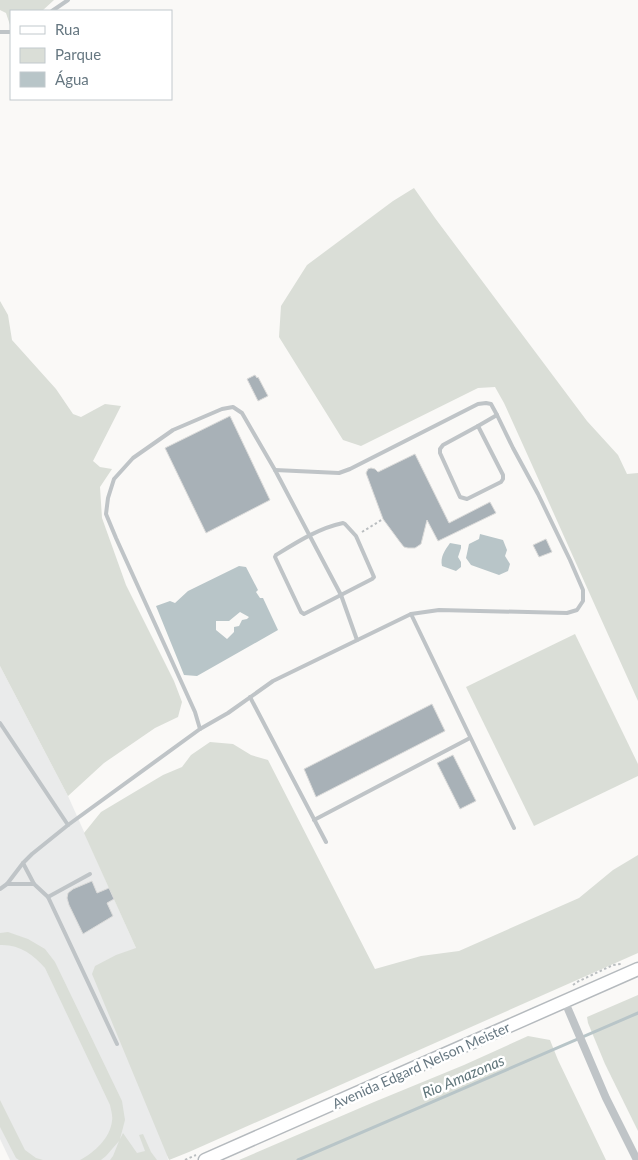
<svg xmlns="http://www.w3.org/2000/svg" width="638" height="1160" viewBox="0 0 638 1160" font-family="Lato,sans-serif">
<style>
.built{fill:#eaebeb}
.green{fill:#daded7}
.water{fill:#b8c5c8;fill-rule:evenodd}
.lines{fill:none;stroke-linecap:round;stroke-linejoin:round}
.stream{stroke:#b8c5c8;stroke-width:3}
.building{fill:#a8b1b7;stroke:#dbdbda}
.primary-casing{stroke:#b5babe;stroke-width:15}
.path{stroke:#babec0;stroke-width:2;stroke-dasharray:2.5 2.5;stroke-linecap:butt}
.service{stroke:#bfc4c7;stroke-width:4}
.minor{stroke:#bfc4c7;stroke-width:8}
.primary{stroke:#fff;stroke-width:12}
.labels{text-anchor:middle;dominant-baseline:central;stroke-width:5;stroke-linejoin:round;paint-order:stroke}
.street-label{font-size:14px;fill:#667781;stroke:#fff}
.water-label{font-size:15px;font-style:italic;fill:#60767b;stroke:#fff}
</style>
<rect width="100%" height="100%" fill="#faf9f7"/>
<path class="built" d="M 0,666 L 68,796 L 136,948 L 168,1160 L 10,1160 L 0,1139 Z"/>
<g class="green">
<path d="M 0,0 L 54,0 L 42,11 L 11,11 L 11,28 L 6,13 L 0,10 Z"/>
<path d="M 414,188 L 435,218 L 587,421 L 618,455 L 627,474 L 638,473 L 638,701 C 593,602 549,502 504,403 L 495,387 L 478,388 L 361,446 L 343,440 L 279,337 L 281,306 L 307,265 L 393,201 Z"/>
<path d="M 0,301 L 8,315 L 12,340 L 56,389 L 73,414 L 81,417 L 105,404 L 121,406 L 93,461 L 100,467 L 112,469 L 100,487 L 102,518 L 126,585 L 174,681 L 182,702 L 178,717 L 155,728 L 104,763 L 68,796 L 0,666 Z"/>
<path d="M 575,634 L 638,764 L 638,776 L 534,826 L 466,687 Z"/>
<path d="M 210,742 L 233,744 L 251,755 L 268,760 L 375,969 L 421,956 L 459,951 L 579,898 L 613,870 L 638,855 L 638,953 L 189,1152 L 169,1160 L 92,974 L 95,966 L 116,955 L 136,948 L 84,833 L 101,812 L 163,775 L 182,767 L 191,755 Z"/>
<path d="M 8,932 L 28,939 L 45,949 L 55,962 L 122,1101 L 125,1120 L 120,1139 L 123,1133 L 137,1153 L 145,1151 L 139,1135 L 143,1134 L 151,1152 L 157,1160 L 110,1160 L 113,1156 L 119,1141 L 106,1156 L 101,1160 L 80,1160 C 95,1152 110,1138 112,1121 C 113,1116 111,1110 110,1105 L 45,968 C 34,955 19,944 0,945 L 0,933 Z"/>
<path d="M 638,995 L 638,1131 L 605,1064 L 588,1023 L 587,1017 Z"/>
<path d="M 528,1036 L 550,1040 L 558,1060 L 606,1160 L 239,1160 L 374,1102 L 464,1065 Z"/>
<path d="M 0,1100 L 25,1150 L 36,1158 L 43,1160 L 19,1160 L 16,1158 L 0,1127 Z"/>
</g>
<g class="water">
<path d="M 480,534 L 503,540 L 507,550 L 505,556 L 510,564 L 508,571 L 499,575 L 471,565 L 466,558 L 469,544 L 479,539 Z"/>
<path d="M 450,543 L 461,545 L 461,548 L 458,557 L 461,562 L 461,567 L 456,571 L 442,566 C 440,557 445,550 450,543 Z"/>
<path d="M 239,566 L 246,567 L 258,590 L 256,592 L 260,598 L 263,598 L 278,630 L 197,676 L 184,675 L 156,606 L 170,601 L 175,603 L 188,591 ZM 240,612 L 249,617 L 247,619 L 242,620 L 239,626 L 234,627 L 234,632 L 227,639 L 216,630 L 216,621 L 229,621 Z"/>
</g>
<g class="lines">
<path class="stream" d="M 298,1160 L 638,1013"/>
</g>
<g class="building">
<path d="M 255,375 L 257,378 L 258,377 L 268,396 L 258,401 L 247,379 Z"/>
<path d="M 230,416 L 270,500 L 206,533 L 165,448 Z"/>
<path d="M 415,454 L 449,523 L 490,502 L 496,513 L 438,541 L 427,520 L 421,544 L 415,548 L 408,548 L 404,547 L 400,542 L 383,519 L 366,473 L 368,469 L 371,468 L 375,469 L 378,472 Z"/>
<path d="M 546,539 L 552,552 L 539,557 L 533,545 Z"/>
<path d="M 432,704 L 445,731 L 316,797 L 304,769 Z"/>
<path d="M 453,755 L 476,801 L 460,809 L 437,763 Z"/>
<path d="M 92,881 L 97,893 L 109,888 L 114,899 L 107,903 L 113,916 L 83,934 L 69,905 L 67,898 L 68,893 L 73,889 Z"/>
</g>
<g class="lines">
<g class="primary-casing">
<path id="primary" d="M 205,1160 L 638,969"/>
</g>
<g class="path">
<path d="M 362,532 L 383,519"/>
<path d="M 573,985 L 577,982 L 613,965 L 621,964"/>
<path d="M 185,1160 L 196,1155"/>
</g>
<g class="service">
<path d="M 52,11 L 68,0"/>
<path d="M 0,32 L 11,32"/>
<path d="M 478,426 L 503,475 L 503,479 L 501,482 L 467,499 L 460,497 L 440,453 L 440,449 L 443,445 Z"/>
<path d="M 275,470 L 339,473 L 350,469 L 478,404 L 486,403 L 491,404 L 497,415"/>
<path d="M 343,523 L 345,524 L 356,536 L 374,577 L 372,579 L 304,614 L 301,612 L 275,557 L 276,555 C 297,542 319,528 343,523 Z"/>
<path d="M 411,614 L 514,828"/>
<path d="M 250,697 L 326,842"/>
<path d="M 0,723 L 68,825"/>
<path d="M 200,729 L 195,712 L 116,538 L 106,514 L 108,498 L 114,479 L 133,458 L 173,430 L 222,409 L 233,407 L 242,413 L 275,470 L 341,595 L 357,640"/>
<path d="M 314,820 L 470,738"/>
<path d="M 23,863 L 34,884 L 48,897 L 117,1044"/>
<path d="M 7,884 L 34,884"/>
<path d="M 0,889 L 7,884 L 23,863 L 32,854 L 68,825 L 200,729 L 228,713 L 273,681 L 411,614 L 439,610 L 567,613 L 577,610 L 583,601 L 583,590 L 570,560 L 538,494 L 513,448 L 497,415 L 478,426"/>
<path d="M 48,897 L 90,874"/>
</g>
<path class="minor" d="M 568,1009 L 606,1098 L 637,1160"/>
<use href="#primary" class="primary"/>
</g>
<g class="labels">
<g class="street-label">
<text transform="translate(421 1065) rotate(-24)">Avenida Edgard Nelson Meister</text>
</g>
<g class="water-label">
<text transform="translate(463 1076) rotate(-23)">Rio Amazonas</text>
</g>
</g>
<rect x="10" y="10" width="162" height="90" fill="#ffffff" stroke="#c2c9cd"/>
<rect x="20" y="26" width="25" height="8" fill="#ffffff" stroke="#c2c9cd"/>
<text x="55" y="35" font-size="15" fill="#667781">Rua</text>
<rect x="20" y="48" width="25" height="15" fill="#daded7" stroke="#c2c9cd"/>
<text x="55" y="60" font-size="15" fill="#667781">Parque</text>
<rect x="20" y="72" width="25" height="15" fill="#b8c5c8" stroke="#c2c9cd"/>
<text x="55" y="85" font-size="15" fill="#667781">Água</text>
</svg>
